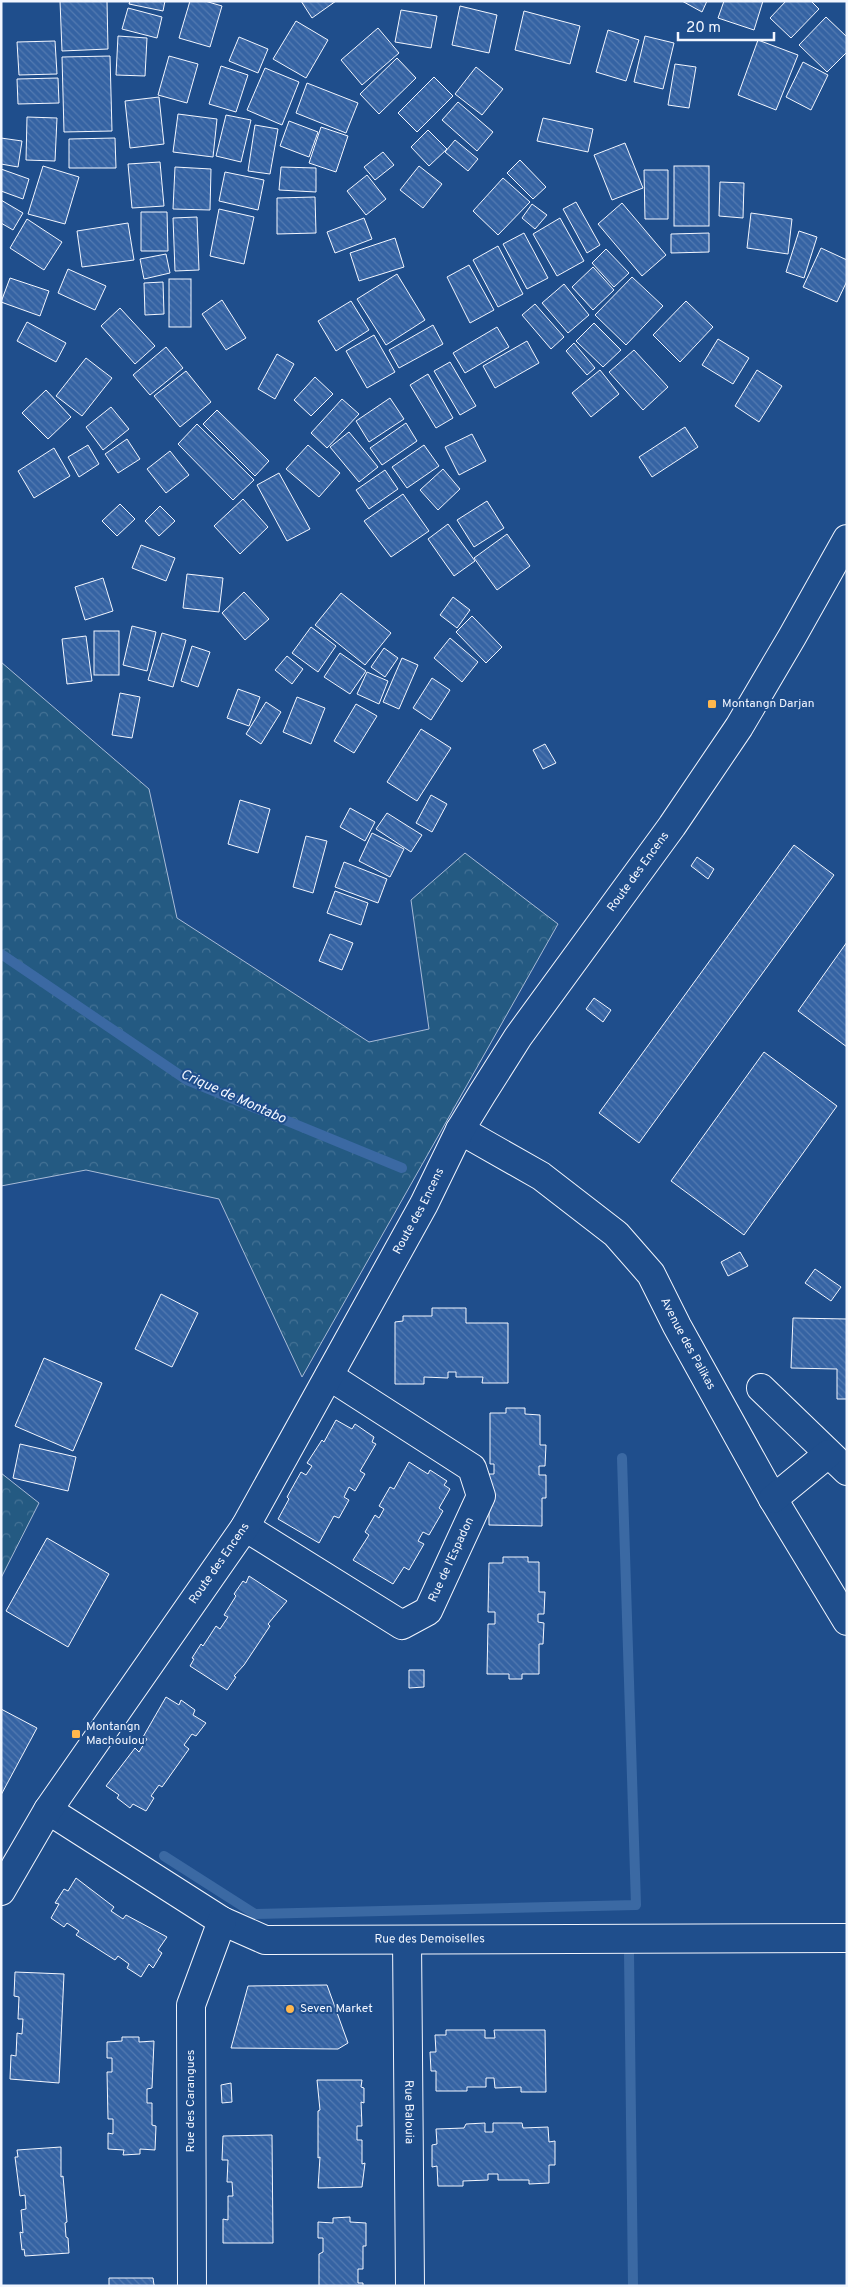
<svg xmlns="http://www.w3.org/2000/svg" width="848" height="2287" viewBox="0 0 848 2287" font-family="Overpass,sans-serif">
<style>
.forest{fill:url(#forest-crowns);stroke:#a8bbd7}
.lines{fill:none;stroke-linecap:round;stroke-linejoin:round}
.stream{stroke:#3b69a3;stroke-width:10}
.building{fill:url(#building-back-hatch);stroke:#f2f6ff}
.street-casing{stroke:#f2f6ff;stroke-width:30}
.secondary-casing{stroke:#f2f6ff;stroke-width:30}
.street{stroke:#1f4e8c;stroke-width:28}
.secondary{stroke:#1f4e8c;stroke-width:28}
.poi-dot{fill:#ffb74d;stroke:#1f4e8c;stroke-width:2}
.labels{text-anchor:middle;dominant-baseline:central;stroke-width:4;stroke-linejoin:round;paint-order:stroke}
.poi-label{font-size:12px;fill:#f2f6ff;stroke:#1f4e8c;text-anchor:start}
.street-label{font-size:12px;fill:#f2f6ff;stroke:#1f4e8c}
.water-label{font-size:14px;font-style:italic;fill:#f2f6ff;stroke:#1f4e8c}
</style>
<defs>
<pattern id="forest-crowns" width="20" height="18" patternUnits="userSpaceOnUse" patternTransform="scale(1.25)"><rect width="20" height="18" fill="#245a82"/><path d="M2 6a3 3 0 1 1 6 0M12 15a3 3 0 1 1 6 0" fill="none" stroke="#447295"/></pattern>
<pattern id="building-back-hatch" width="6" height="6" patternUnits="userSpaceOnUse" patternTransform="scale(1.25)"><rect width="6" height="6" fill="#3563a3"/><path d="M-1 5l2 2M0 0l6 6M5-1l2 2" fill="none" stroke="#537ab1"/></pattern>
</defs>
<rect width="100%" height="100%" fill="#1f4e8c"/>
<g class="forest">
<path d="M 1,662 L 149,789 L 177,918 L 369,1042 L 429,1029 L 411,900 L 465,853 L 558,924 L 302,1377 L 219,1199 L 86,1170 L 1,1186 Z"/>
<path d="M 1,1473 L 39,1503 L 1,1578 Z"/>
</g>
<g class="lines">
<g class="stream">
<path d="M 1,954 L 187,1080 L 402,1168"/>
<path d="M 164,1856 L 255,1914 L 636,1905 L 622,1458"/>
<path d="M 629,1952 L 633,2286"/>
</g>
</g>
<g class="building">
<path d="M 60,1 L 107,1 L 108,49 L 62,51 Z"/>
<path d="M 130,1 L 165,1 L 163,11 L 129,4 Z"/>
<path d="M 190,1 L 205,1 L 222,6 L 210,47 L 179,38 Z"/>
<path d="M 301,1 L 336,1 L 312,18 Z"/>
<path d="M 682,1 L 707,1 L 702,12 Z"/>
<path d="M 724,1 L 763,1 L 754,30 L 718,18 Z"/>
<path d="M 786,1 L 811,1 L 819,9 L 791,38 L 770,18 Z"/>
<path d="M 460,6 L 497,15 L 489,53 L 452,45 Z"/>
<path d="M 128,8 L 162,17 L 157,38 L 122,29 Z"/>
<path d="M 401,10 L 437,16 L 431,48 L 395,42 Z"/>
<path d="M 524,11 L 580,26 L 570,64 L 515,50 Z"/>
<path d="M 826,17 L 847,37 L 847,52 L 827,72 L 799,45 Z"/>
<path d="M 296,21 L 328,40 L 306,78 L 273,59 Z"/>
<path d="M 378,28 L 399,53 L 362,85 L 341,60 Z"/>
<path d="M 608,30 L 639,40 L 626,81 L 596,72 Z"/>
<path d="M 118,36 L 147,38 L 145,76 L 116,75 Z"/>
<path d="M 645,36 L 674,43 L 663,89 L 634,82 Z"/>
<path d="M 239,37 L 268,49 L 258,73 L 229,61 Z"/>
<path d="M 758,40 L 798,55 L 776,110 L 738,95 Z"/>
<path d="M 55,41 L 57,74 L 19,75 L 17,42 Z"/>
<path d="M 110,56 L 112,131 L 64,132 L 62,57 Z"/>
<path d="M 169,56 L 198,64 L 187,103 L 158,95 Z"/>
<path d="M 397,58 L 416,78 L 379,114 L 360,94 Z"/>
<path d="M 803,62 L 828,75 L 811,110 L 786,97 Z"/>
<path d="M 675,64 L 696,67 L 689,108 L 668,105 Z"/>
<path d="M 221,66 L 248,75 L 236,112 L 209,104 Z"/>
<path d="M 476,67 L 503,89 L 482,115 L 455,94 Z"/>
<path d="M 265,68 L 299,82 L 282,125 L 247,110 Z"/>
<path d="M 434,77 L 453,96 L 417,132 L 398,113 Z"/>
<path d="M 58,78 L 59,103 L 18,104 L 17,79 Z"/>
<path d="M 307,83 L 358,103 L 346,133 L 296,113 Z"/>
<path d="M 159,97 L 164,144 L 130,148 L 125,101 Z"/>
<path d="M 458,102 L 493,132 L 477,151 L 442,120 Z"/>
<path d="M 178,114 L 217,119 L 213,157 L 173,152 Z"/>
<path d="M 226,115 L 251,120 L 241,162 L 216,156 Z"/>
<path d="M 27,117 L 57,118 L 55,161 L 26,160 Z"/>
<path d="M 543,118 L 593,129 L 588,152 L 537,141 Z"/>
<path d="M 289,121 L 318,132 L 309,157 L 280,146 Z"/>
<path d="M 255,125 L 278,129 L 270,174 L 248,171 Z"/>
<path d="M 321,127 L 348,136 L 336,172 L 309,163 Z"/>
<path d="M 428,130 L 447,149 L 429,166 L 411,147 Z"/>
<path d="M 1,138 L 22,141 L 18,167 L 1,164 Z"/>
<path d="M 115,138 L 116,168 L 69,168 L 69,139 Z"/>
<path d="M 455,140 L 478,159 L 468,171 L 445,152 Z"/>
<path d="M 625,143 L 643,188 L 612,200 L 594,155 Z"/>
<path d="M 383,152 L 394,165 L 375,180 L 364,167 Z"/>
<path d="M 520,160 L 546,187 L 533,199 L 507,173 Z"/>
<path d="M 160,162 L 164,206 L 132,208 L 128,164 Z"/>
<path d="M 43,166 L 79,177 L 65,224 L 28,214 Z"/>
<path d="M 419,166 L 442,184 L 423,208 L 400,190 Z"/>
<rect x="674" y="166" width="35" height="60"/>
<path d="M 175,167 L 211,169 L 210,210 L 173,209 Z"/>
<path d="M 281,167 L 316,168 L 316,192 L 279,190 Z"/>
<path d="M 1,169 L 29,179 L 23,199 L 1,191 Z"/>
<path d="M 644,170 L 668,170 L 668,219 L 645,219 Z"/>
<path d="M 225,172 L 264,180 L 258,210 L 219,201 Z"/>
<path d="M 367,175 L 386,199 L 366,215 L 347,191 Z"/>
<path d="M 503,178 L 530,202 L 498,235 L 473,211 Z"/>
<path d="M 720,182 L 744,183 L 743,218 L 719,216 Z"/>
<path d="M 315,197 L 316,233 L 277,234 L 277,198 Z"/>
<path d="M 1,200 L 23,213 L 13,230 L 1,223 Z"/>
<path d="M 576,202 L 600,245 L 587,253 L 563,209 Z"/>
<path d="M 622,203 L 666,255 L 642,276 L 598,224 Z"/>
<path d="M 532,204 L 547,215 L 535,229 L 522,218 Z"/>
<path d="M 219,209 L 254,217 L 244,264 L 210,256 Z"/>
<path d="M 141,212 L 167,212 L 168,251 L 141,251 Z"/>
<path d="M 751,213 L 792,219 L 788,254 L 747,248 Z"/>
<path d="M 197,217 L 199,270 L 175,271 L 173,218 Z"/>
<path d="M 364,218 L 372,239 L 335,253 L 327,232 Z"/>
<path d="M 560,218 L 584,261 L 557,276 L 533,234 Z"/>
<path d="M 27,219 L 62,242 L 44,270 L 10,248 Z"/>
<path d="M 128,223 L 134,260 L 82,267 L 77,231 Z"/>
<path d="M 799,231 L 817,237 L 804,278 L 786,272 Z"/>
<path d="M 524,233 L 548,278 L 527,289 L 503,244 Z"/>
<path d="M 709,233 L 709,252 L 671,253 L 671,234 Z"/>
<path d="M 395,238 L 404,267 L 359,281 L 350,253 Z"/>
<path d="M 498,246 L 523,294 L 498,307 L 473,260 Z"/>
<path d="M 821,248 L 847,260 L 847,281 L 837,302 L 803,287 Z"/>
<path d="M 606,249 L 629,273 L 614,287 L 592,263 Z"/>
<path d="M 166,254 L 170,273 L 144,279 L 140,259 Z"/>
<path d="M 469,265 L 494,310 L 470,323 L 447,277 Z"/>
<path d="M 593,267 L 614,290 L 593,310 L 572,287 Z"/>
<path d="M 68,269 L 106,286 L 95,310 L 58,293 Z"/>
<path d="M 397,274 L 425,320 L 386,345 L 357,299 Z"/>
<path d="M 632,277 L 663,306 L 626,345 L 595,315 Z"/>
<path d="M 10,278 L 49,291 L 40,316 L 1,302 Z"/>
<rect x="169" y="279" width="22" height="48"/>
<path d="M 163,282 L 164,314 L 145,315 L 144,283 Z"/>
<path d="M 564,284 L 589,315 L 568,333 L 542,303 Z"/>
<path d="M 222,300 L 246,338 L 226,350 L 202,314 Z"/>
<path d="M 351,301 L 369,330 L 336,351 L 318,321 Z"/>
<path d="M 686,301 L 713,327 L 680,362 L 653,335 Z"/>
<path d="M 535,304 L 564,337 L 551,349 L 522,315 Z"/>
<path d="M 120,308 L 155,346 L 135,364 L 101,326 Z"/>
<path d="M 27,322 L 66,343 L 56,362 L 17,341 Z"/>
<path d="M 594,323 L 621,350 L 603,367 L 576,341 Z"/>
<path d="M 433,325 L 443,344 L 399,368 L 389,350 Z"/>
<path d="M 497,327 L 509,347 L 465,373 L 453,353 Z"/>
<path d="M 374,335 L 395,372 L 367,388 L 346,351 Z"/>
<path d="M 718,339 L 749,358 L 733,384 L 702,365 Z"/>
<path d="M 527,341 L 539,363 L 495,388 L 483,366 Z"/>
<path d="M 574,343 L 595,368 L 587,375 L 566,351 Z"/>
<path d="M 166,347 L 183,368 L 150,395 L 133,375 Z"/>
<path d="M 634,350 L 668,387 L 643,410 L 609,372 Z"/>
<path d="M 277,354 L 294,364 L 275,399 L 258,389 Z"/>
<path d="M 86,358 L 112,378 L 82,416 L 56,396 Z"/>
<path d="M 450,362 L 476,406 L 460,415 L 434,371 Z"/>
<path d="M 600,370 L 619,394 L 591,417 L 572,393 Z"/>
<path d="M 757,370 L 782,386 L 759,422 L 735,406 Z"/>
<path d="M 186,371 L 211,402 L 180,427 L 154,396 Z"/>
<path d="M 428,374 L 453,418 L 436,428 L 410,385 Z"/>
<path d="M 315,377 L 333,394 L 311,416 L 294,400 Z"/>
<path d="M 46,390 L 71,417 L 48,439 L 22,413 Z"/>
<path d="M 390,398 L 404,419 L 369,442 L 356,421 Z"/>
<path d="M 342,399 L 359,414 L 327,448 L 311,433 Z"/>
<path d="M 111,407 L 129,429 L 103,450 L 86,427 Z"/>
<path d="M 217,410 L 269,461 L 255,476 L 203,424 Z"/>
<path d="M 406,423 L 417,441 L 382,465 L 370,448 Z"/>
<path d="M 197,424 L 254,480 L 233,500 L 178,444 Z"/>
<path d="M 685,427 L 698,447 L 652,477 L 639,457 Z"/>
<path d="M 349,432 L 378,467 L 359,482 L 330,447 Z"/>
<path d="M 472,434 L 486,461 L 459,475 L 445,447 Z"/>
<path d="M 127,439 L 140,459 L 118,473 L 105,454 Z"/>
<path d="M 88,445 L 99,464 L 79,477 L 68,457 Z"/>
<path d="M 308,445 L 340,473 L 319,497 L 286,469 Z"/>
<path d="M 424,445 L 439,466 L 407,488 L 392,467 Z"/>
<path d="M 54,448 L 70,476 L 34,498 L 18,471 Z"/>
<path d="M 170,451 L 189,475 L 166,493 L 147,469 Z"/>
<path d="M 443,469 L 460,489 L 438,510 L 420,490 Z"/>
<path d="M 385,470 L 398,489 L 369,509 L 356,490 Z"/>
<path d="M 279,473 L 310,529 L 287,541 L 257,485 Z"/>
<path d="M 403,494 L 429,531 L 391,557 L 364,521 Z"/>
<path d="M 243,499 L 268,527 L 240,554 L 214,526 Z"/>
<path d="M 487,501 L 504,528 L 474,547 L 457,520 Z"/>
<path d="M 120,504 L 135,519 L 117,536 L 102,521 Z"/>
<path d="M 160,506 L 175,521 L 159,536 L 145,521 Z"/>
<path d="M 448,524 L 475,561 L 454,576 L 428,539 Z"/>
<path d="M 507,534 L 530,566 L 497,590 L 474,558 Z"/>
<path d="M 141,545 L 175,558 L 166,581 L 132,568 Z"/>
<path d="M 187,574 L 223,578 L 219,612 L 183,608 Z"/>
<path d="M 103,578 L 113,611 L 85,620 L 75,587 Z"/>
<path d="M 244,592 L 269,619 L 245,640 L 222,613 Z"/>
<path d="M 341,593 L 391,633 L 365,665 L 315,625 Z"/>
<path d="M 453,597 L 470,610 L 457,628 L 440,615 Z"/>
<path d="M 472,616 L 502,647 L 486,663 L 456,632 Z"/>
<path d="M 132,626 L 156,632 L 147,671 L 123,665 Z"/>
<path d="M 311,627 L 336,646 L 318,672 L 292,653 Z"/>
<rect x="94" y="631" width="25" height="44"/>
<path d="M 162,633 L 186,640 L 173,687 L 148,680 Z"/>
<path d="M 86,636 L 92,681 L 67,684 L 62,639 Z"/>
<path d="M 450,638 L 478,662 L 462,682 L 434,658 Z"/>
<path d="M 192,646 L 210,652 L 198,687 L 181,681 Z"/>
<path d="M 384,648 L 398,658 L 385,677 L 371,667 Z"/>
<path d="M 340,653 L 366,671 L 350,694 L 324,677 Z"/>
<path d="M 287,656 L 303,669 L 292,684 L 275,670 Z"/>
<path d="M 402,658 L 418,665 L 399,709 L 383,702 Z"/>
<path d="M 367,672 L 388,681 L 379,704 L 357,694 Z"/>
<path d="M 432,678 L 450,690 L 431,720 L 413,708 Z"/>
<path d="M 238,689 L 260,697 L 249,726 L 227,718 Z"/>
<path d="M 120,693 L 140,697 L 132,738 L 112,735 Z"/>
<path d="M 297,697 L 325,708 L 311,744 L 283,732 Z"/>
<path d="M 266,702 L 281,712 L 261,744 L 246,734 Z"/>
<path d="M 356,704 L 377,716 L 354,753 L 334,741 Z"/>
<path d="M 421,729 L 451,748 L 417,801 L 387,782 Z"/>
<path d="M 545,744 L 556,763 L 543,769 L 533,750 Z"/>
<path d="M 431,795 L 447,804 L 432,832 L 416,823 Z"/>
<path d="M 240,800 L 270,809 L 258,853 L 228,844 Z"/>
<path d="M 350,808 L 375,822 L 365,841 L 340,827 Z"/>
<path d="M 387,813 L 422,835 L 411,852 L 376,829 Z"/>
<path d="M 372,833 L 404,849 L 390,877 L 359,861 Z"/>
<path d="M 306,836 L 327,841 L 313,893 L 293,887 Z"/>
<path d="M 794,845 L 834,875 L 639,1143 L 599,1113 Z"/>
<path d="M 697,857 L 714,869 L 708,879 L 691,866 Z"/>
<path d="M 344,862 L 387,879 L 378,903 L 335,887 Z"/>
<path d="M 335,891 L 368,903 L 361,925 L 327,913 Z"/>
<path d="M 330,934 L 353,943 L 342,970 L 319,961 Z"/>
<path d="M 847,942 L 847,1047 L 798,1011 Z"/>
<path d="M 594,998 L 611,1010 L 603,1022 L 586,1009 Z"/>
<path d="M 764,1052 L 837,1106 L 744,1235 L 671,1181 Z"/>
<path d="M 740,1252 L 748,1266 L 728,1276 L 721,1262 Z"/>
<path d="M 815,1269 L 841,1287 L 831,1301 L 805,1283 Z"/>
<path d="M 161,1294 L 198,1313 L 172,1367 L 135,1349 Z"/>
<path d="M 432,1308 L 466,1308 L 466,1323 L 508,1323 L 508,1383 L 482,1383 L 483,1377 L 456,1377 L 456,1372 L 448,1372 L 448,1378 L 424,1377 L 424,1384 L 395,1384 L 395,1322 L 403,1321 L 403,1316 L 432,1316 Z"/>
<path d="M 793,1318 L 847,1319 L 847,1399 L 837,1399 L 837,1369 L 791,1368 Z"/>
<path d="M 44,1358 L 102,1383 L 73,1451 L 15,1426 Z"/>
<path d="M 506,1408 L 525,1408 L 525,1414 L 540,1415 L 540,1445 L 546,1445 L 545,1466 L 539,1466 L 539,1475 L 546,1475 L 546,1498 L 542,1498 L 542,1526 L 489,1525 L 489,1474 L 494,1474 L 494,1464 L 490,1464 L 490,1413 L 506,1413 Z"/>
<path d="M 336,1420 L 352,1429 L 355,1424 L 374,1437 L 372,1442 L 376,1444 L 360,1471 L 365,1474 L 355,1491 L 349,1487 L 344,1497 L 349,1500 L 339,1518 L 334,1516 L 319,1543 L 278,1519 L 289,1499 L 287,1497 L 301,1472 L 306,1475 L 312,1466 L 307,1463 L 322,1440 L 324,1442 Z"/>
<path d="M 20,1444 L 76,1457 L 68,1491 L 13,1478 Z"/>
<path d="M 409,1462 L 428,1474 L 430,1470 L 447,1481 L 444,1485 L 450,1489 L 439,1508 L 443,1511 L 429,1535 L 423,1532 L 418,1541 L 424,1544 L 409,1570 L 404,1567 L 393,1584 L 353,1560 L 369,1535 L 365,1532 L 375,1515 L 379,1518 L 384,1509 L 379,1506 L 390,1487 L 394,1489 Z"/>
<path d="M 47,1538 L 109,1574 L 68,1647 L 6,1611 Z"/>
<path d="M 503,1557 L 528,1557 L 528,1562 L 539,1562 L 539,1592 L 545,1592 L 544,1614 L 538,1614 L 538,1622 L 544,1623 L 543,1644 L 539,1644 L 539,1674 L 522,1674 L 522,1679 L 509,1679 L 509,1674 L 487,1674 L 488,1624 L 495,1624 L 495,1612 L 488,1612 L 489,1563 L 503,1563 Z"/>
<path d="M 249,1576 L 287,1601 L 268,1624 L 270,1626 L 244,1665 L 234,1676 L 236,1677 L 227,1690 L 190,1666 L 194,1659 L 192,1658 L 201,1644 L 203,1646 L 216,1626 L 220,1629 L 228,1617 L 224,1615 L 236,1596 L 234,1594 L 243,1581 L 246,1583 Z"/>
<path d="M 409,1670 L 424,1670 L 424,1687 L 409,1688 Z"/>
<path d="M 166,1697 L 179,1705 L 181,1700 L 195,1710 L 193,1715 L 206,1723 L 196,1736 L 192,1734 L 184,1745 L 189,1749 L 162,1787 L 159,1785 L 151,1796 L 154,1798 L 146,1811 L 133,1804 L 130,1808 L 117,1798 L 119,1795 L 106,1786 L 135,1748 L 139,1752 L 147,1739 L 143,1737 Z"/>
<path d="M 1,1709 L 37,1728 L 1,1795 Z"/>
<path d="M 76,1878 L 114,1907 L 111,1911 L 123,1919 L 126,1915 L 167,1937 L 158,1950 L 162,1953 L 153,1968 L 149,1964 L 141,1977 L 127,1968 L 129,1964 L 118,1956 L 115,1960 L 76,1935 L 79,1931 L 67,1923 L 64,1927 L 51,1918 L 59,1904 L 55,1903 L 64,1889 L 68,1891 Z"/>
<path d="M 15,1972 L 64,1974 L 59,2083 L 10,2079 L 11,2055 L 16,2056 L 17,2033 L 22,2034 L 23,2019 L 18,2019 L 19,1997 L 14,1996 Z"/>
<path d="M 327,1985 L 348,2043 L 338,2049 L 231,2048 L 248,1986 Z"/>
<path d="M 446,2030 L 485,2030 L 485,2038 L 495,2038 L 494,2030 L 545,2030 L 546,2092 L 521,2092 L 521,2087 L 495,2088 L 494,2078 L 486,2078 L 486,2087 L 467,2087 L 467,2091 L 436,2091 L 436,2071 L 431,2071 L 430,2052 L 436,2052 L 435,2035 L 446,2035 Z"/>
<path d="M 122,2037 L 139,2037 L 139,2042 L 154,2041 L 152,2088 L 147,2089 L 147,2103 L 152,2103 L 152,2125 L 156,2126 L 155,2150 L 140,2149 L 140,2154 L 123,2155 L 124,2150 L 108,2149 L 108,2133 L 113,2134 L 113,2119 L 108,2119 L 107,2072 L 112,2072 L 112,2058 L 107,2058 L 107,2042 L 122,2041 Z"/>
<path d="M 317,2080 L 362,2080 L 361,2087 L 364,2088 L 364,2103 L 361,2102 L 362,2126 L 357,2126 L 357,2140 L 362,2140 L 362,2164 L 365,2163 L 362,2187 L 318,2188 L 320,2157 L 318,2158 L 318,2111 L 320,2110 Z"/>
<path d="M 231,2083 L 232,2102 L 222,2103 L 221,2085 Z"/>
<path d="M 485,2123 L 485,2132 L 493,2132 L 493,2123 L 522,2123 L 523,2128 L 548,2127 L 549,2142 L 555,2141 L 555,2165 L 549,2165 L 549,2183 L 529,2184 L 529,2180 L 498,2180 L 498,2174 L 488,2174 L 488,2180 L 463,2181 L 463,2186 L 438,2186 L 437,2166 L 432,2167 L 432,2145 L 437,2144 L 436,2129 L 464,2128 L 466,2124 Z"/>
<path d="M 272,2135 L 273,2243 L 223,2243 L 223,2219 L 228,2220 L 228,2196 L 233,2196 L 232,2182 L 227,2182 L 228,2160 L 222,2160 L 223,2136 Z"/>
<path d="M 61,2147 L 61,2177 L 63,2176 L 67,2222 L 65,2223 L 66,2237 L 68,2238 L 69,2253 L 25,2256 L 24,2249 L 22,2250 L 20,2232 L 23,2233 L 21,2210 L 26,2209 L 25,2195 L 20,2196 L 15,2157 L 18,2157 L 17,2150 Z"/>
<path d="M 350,2217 L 350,2222 L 366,2223 L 366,2246 L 363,2246 L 363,2269 L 358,2269 L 358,2283 L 363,2283 L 363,2286 L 319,2286 L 319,2254 L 323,2252 L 323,2238 L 318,2238 L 318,2222 L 333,2223 L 333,2218 Z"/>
<path d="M 109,2278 L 153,2278 L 154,2285 L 156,2286 L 109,2286 Z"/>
</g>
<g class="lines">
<g class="street-casing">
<g id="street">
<path id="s1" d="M 460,1130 L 541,1176 L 616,1234 L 651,1274 L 677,1326 L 773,1499 L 847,1621"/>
<path d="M 761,1388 L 847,1471"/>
<path d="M 773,1499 L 828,1454"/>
<path id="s2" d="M 245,1527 L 402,1625 L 428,1611 L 481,1496 L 472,1468 L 329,1376"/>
<path id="s3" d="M 48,1810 L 222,1921 L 265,1940 L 847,1938"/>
<path id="s4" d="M 407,1940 L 410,2286"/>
<path d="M 192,2286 L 191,2005 L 222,1921"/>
</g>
</g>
<g class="secondary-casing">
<g id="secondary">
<path id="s5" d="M 1,1891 L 48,1810 L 245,1527 L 424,1204 L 460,1130 L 482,1094 L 518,1037 L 672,826 L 739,727 L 792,637 L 847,539"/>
</g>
</g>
<use href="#street" class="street"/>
<use href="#secondary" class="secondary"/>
</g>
<g class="poi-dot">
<rect x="707" y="699" width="10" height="10" rx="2.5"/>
<rect x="71" y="1729" width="10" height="10" rx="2.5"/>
<circle cx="290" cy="2009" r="5"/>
</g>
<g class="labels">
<g class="poi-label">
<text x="722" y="704">Montangn Darjan</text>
<text x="86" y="1727">Montangn<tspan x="86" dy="14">Machoulou</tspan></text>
<text x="300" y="2009">Seven Market</text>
</g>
<g class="street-label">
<text stroke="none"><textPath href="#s5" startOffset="1204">Route des Encens</textPath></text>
<text stroke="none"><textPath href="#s5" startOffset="799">Route des Encens</textPath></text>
<text stroke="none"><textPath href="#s1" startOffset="320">Avenue des Palikas</textPath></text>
<text stroke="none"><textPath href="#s2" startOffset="271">Rue de l'Espadon</textPath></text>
<text stroke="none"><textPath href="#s5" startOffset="394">Route des Encens</textPath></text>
<text stroke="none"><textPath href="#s3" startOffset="418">Rue des Demoiselles</textPath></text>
<text transform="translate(191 2101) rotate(-90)">Rue des Carangues</text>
<text stroke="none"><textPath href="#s4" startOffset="172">Rue Balouia</textPath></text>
</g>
<g class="water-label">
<text transform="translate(233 1097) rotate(24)">Crique de Montabo</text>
</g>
</g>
<rect width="848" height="2287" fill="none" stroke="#f2f6ff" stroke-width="5"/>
<path d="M678 32v8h96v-8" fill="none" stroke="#f2f6ff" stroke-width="2.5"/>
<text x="686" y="32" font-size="15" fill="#f2f6ff" stroke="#1f4e8c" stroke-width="4" paint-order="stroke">20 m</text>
</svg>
